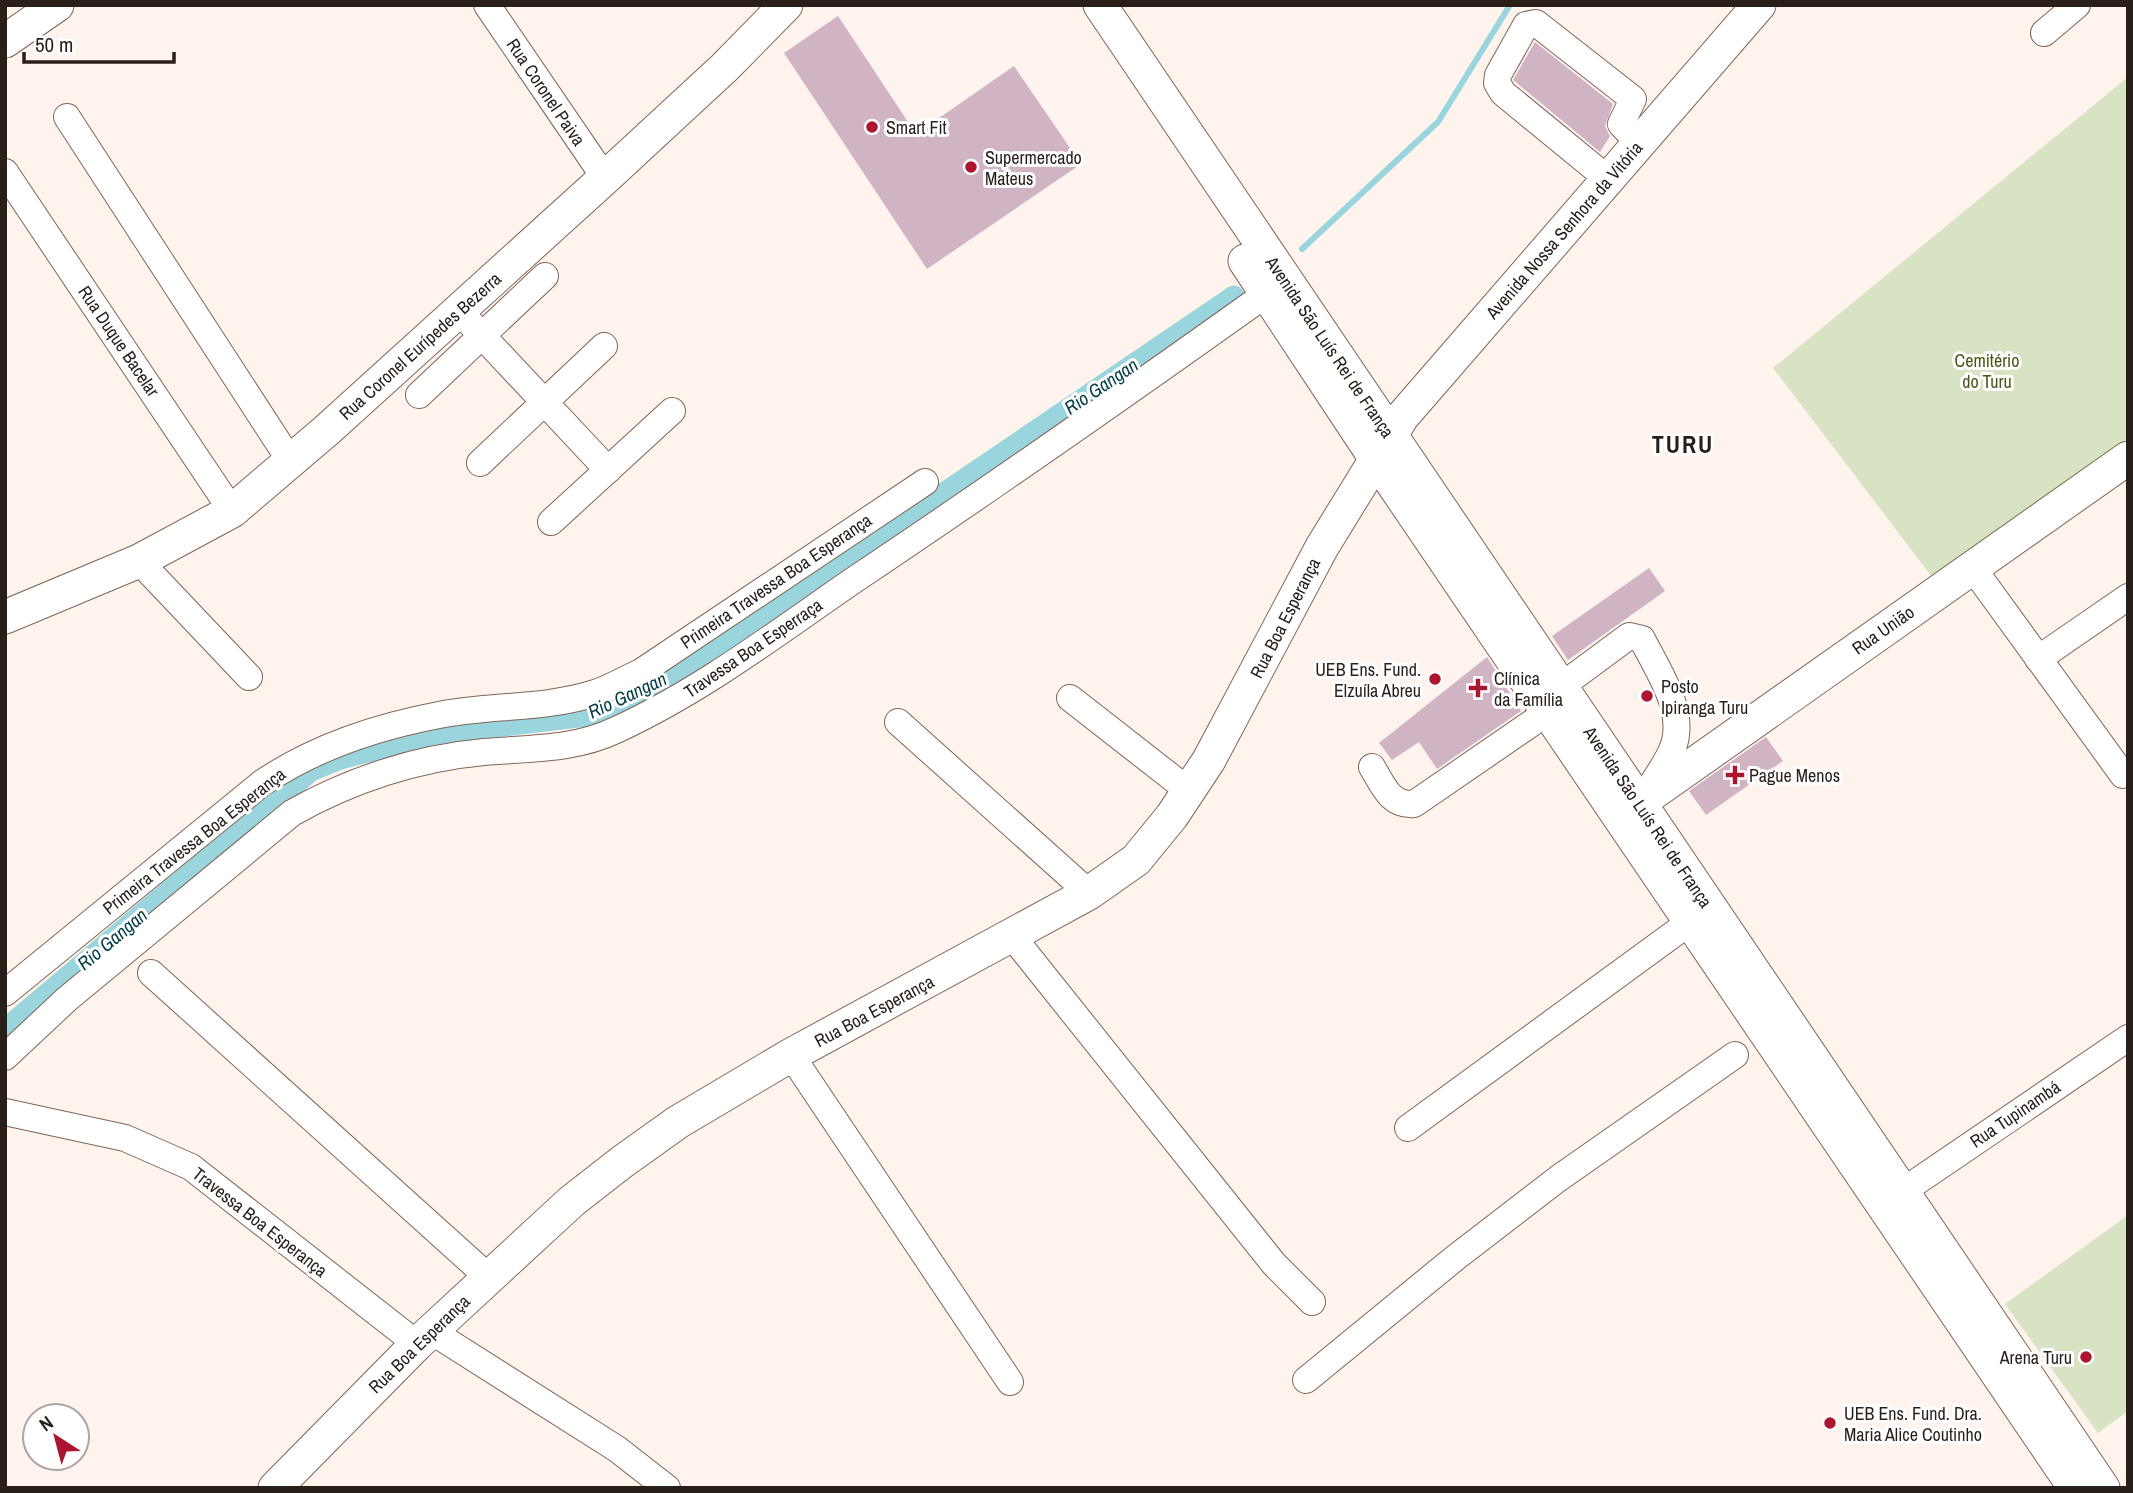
<svg xmlns="http://www.w3.org/2000/svg" width="2133" height="1493" viewBox="0 0 2133 1493" font-family="'Archivo Narrow',sans-serif">
<style>
.green{fill:#d8e3c3}
.lines{fill:none;stroke-linecap:round;stroke-linejoin:round}
.stream{stroke:#9ad5de;stroke-width:6}
.canal{stroke:#9ad5de;stroke-width:21}
.building{fill:#d1b4c3}
.minor-casing{stroke:#7e6657;stroke-width:28}
.major-casing{stroke:#7e6657;stroke-width:35}
.minor{stroke:#fff;stroke-width:26}
.major{stroke:#fff;stroke-width:33}
.poi-dot{fill:#ab1530;stroke:#fff;stroke-width:2.5}
.labels{text-anchor:middle;dominant-baseline:central;stroke-width:6;stroke-linejoin:round;paint-order:stroke}
.street-label{font-size:18px;fill:#291f19;stroke:#fff}
.poi-label{font-size:18px;fill:#291f19;stroke:#fff;text-anchor:start}
.park-label{font-size:18px;fill:#475917;stroke:#fff}
.water-label{font-size:19px;font-style:italic;fill:#033d44;stroke:#fff}
.district-label{font-size:24px;font-weight:bold;letter-spacing:2px;fill:#291f19;stroke:#fff}
</style>
<rect width="100%" height="100%" fill="#fff3ed"/>
<g class="green">
<path d="M 2128,77 L 2128,438 L 1932,577 L 1773,368 Z"/>
<path d="M 2128,1215 L 2128,1411 L 2098,1433 L 2005,1304 Z"/>
</g>
<g class="lines">
<path class="stream" d="M 1302,249 L 1438,122 L 1510,5"/>
<path class="canal" d="M 5,1029 L 311,771 L 340,759 L 443,733 L 587,716 L 643,691 L 705,655 L 1234,296"/>
</g>
<g class="building">
<path d="M 838,16 L 916,134 L 1014,66 L 1081,164 L 927,269 L 784,53 Z"/>
<path d="M 1535,42 L 1613,104 L 1605,126 L 1610,136 L 1600,152 L 1513,80 Z"/>
<path d="M 1649,568 L 1665,591 L 1568,660 L 1552,636 Z"/>
<path d="M 1487,657 L 1521,711 L 1437,769 L 1419,742 L 1392,760 L 1379,743 Z"/>
<path d="M 1766,737 L 1783,761 L 1706,815 L 1689,791 Z"/>
</g>
<g class="lines">
<g class="minor-casing">
<g id="minor">
<path d="M 487,5 L 605,178"/>
<path d="M 2044,33 L 2077,5"/>
<path d="M 67,117 L 291,462"/>
<path d="M 5,172 L 232,511"/>
<path d="M 1608,179 L 1503,93 L 1497,83 L 1498,75 L 1526,25 L 1536,23 L 1633,99 L 1621,124 L 1639,143"/>
<path d="M 459,311 L 608,470"/>
<path d="M 419,395 L 545,276"/>
<path d="M 480,463 L 604,346"/>
<path d="M 551,522 L 672,411"/>
<path d="M 139,561 L 249,677"/>
<path d="M 1972,567 L 2123,775"/>
<path d="M 2038,659 L 2128,597"/>
<path d="M 1560,687 L 1629,636 L 1642,639 C 1658,671 1688,713 1672,750 C 1665,767 1653,780 1645,797"/>
<path d="M 1070,698 L 1189,791"/>
<path d="M 898,722 L 1089,893"/>
<path d="M 1372,767 C 1383,785 1390,806 1414,804 L 1548,712"/>
<path d="M 1012,936 L 1274,1264 L 1312,1302"/>
<path d="M 151,973 L 477,1267 L 486,1279"/>
<path d="M 5,993 L 262,783 C 315,747 376,727 439,715 C 489,705 543,709 592,694 C 609,689 625,679 641,672 L 925,482"/>
<path d="M 791,1055 L 1010,1382"/>
<path d="M 5,1057 L 67,999 L 292,813 C 350,780 417,758 484,752 C 530,748 574,750 616,730 C 701,691 777,633 854,580 C 993,487 1130,391 1266,294"/>
<path d="M 5,1112 L 125,1138 L 191,1167 L 417,1344"/>
<path d="M 1408,1128 L 1690,922"/>
<path d="M 1903,1191 L 2128,1038"/>
<path d="M 431,1331 L 617,1449 L 667,1488"/>
<path d="M 1306,1380 L 1455,1258 L 1559,1178 L 1735,1055"/>
</g>
</g>
<g class="major-casing">
<g id="major">
<path d="M 1100,5 L 2103,1488"/>
<path d="M 5,41 L 57,5"/>
<path d="M 1245,261 L 1376,459 L 2075,1488"/>
<path d="M 5,617 L 139,561 L 232,511 L 327,430 L 605,178 L 724,68 L 786,5"/>
<path d="M 1639,803 L 2128,458"/>
<path d="M 275,1488 L 417,1344 L 572,1201 L 622,1162 L 678,1122 L 791,1055 L 1089,893 L 1136,860 L 1172,816 L 1209,760 L 1322,547 L 1402,417 L 1759,5"/>
</g>
</g>
<use href="#minor" class="minor"/>
<use href="#major" class="major"/>
</g>
<g class="poi-dot">
<circle cx="872" cy="127" r="7"/>
<circle cx="971" cy="167" r="7"/>
<circle cx="1435" cy="679" r="7"/>
<path d="M1474.5 677.5h7v7h7v7h-7v7h-7v-7h-7v-7h7z"/>
<circle cx="1647" cy="696" r="7"/>
<path d="M1731.5 764.5h7v7h7v7h-7v7h-7v-7h-7v-7h7z"/>
<circle cx="2086" cy="1357" r="7"/>
<circle cx="1830" cy="1423" r="7"/>
</g>
<g class="labels">
<g class="street-label">
<text transform="translate(546 92) rotate(56)">Rua Coronel Paiva</text>
<text transform="translate(1564 230) rotate(-49)">Avenida Nossa Senhora da Vitória</text>
<text transform="translate(119 341) rotate(56)">Rua Duque Bacelar</text>
<text transform="translate(420 346) rotate(-42)">Rua Coronel Eurípedes Bezerra</text>
<text transform="translate(1330 347) rotate(56)">Avenida São Luís Rei de França</text>
<text transform="translate(776 581) rotate(-34)">Primeira Travessa Boa Esperança</text>
<text transform="translate(1285 618) rotate(-63)">Rua Boa Esperança</text>
<text transform="translate(1883 630) rotate(-35)">Rua União</text>
<text transform="translate(753 648) rotate(-34)">Travessa Boa Esperraça</text>
<text transform="translate(1648 817) rotate(56)">Avenida São Luís Rei de França</text>
<text transform="translate(194 841) rotate(-38)">Primeira Travessa Boa Esperança</text>
<text transform="translate(874 1011) rotate(-28)">Rua Boa Esperança</text>
<text transform="translate(2015 1114) rotate(-34)">Rua Tupinambá</text>
<text transform="translate(260 1222) rotate(38)">Travessa Boa Esperança</text>
<text transform="translate(419 1344) rotate(-44)">Rua Boa Esperança</text>
</g>
<g class="poi-label">
<text x="886" y="127">Smart Fit</text>
<text x="985" y="157">Supermercado<tspan x="985" dy="21">Mateus</tspan></text>
<text x="1421" y="669" text-anchor="end">UEB Ens. Fund.<tspan x="1421" dy="21">Elzuíla Abreu</tspan></text>
<text x="1494" y="678">Clínica<tspan x="1494" dy="21">da Família</tspan></text>
<text x="1661" y="686">Posto<tspan x="1661" dy="21">Ipiranga Turu</tspan></text>
<text x="1749" y="775">Pague Menos</text>
<text x="2072" y="1357" text-anchor="end">Arena Turu</text>
<text x="1844" y="1413">UEB Ens. Fund. Dra.<tspan x="1844" dy="21">Maria Alice Coutinho</tspan></text>
</g>
<g class="park-label">
<text x="1987" y="360">Cemitério<tspan x="1987" dy="21">do Turu</tspan></text>
</g>
<g class="water-label">
<text transform="translate(1101 386) rotate(-34)">Rio Gangan</text>
<text transform="translate(627 695) rotate(-25)">Rio Gangan</text>
<text transform="translate(112 939) rotate(-40)">Rio Gangan</text>
</g>
<g class="district-label">
<text x="1683" y="444">TURU</text>
</g>
</g>
<rect width="2133" height="1493" fill="none" stroke="#291f19" stroke-width="14"/>
<g transform="translate(56 1437) rotate(324)"><circle r="33" fill="#ffffff" stroke="#a9a5a3" stroke-width="2"/>
<path d="M0-5L12 26L0 18L-12 26Z" fill="#ab1530"/>
<text y="-10" font-size="19" font-weight="bold" text-anchor="middle" fill="#291f19">N</text>
</g>
<path d="M24 52v10h150v-10" fill="none" stroke="#291f19" stroke-width="3.5"/>
<text x="35" y="52" font-size="21" fill="#291f19" stroke="#ffffff" stroke-width="5" paint-order="stroke">50 m</text>
</svg>
